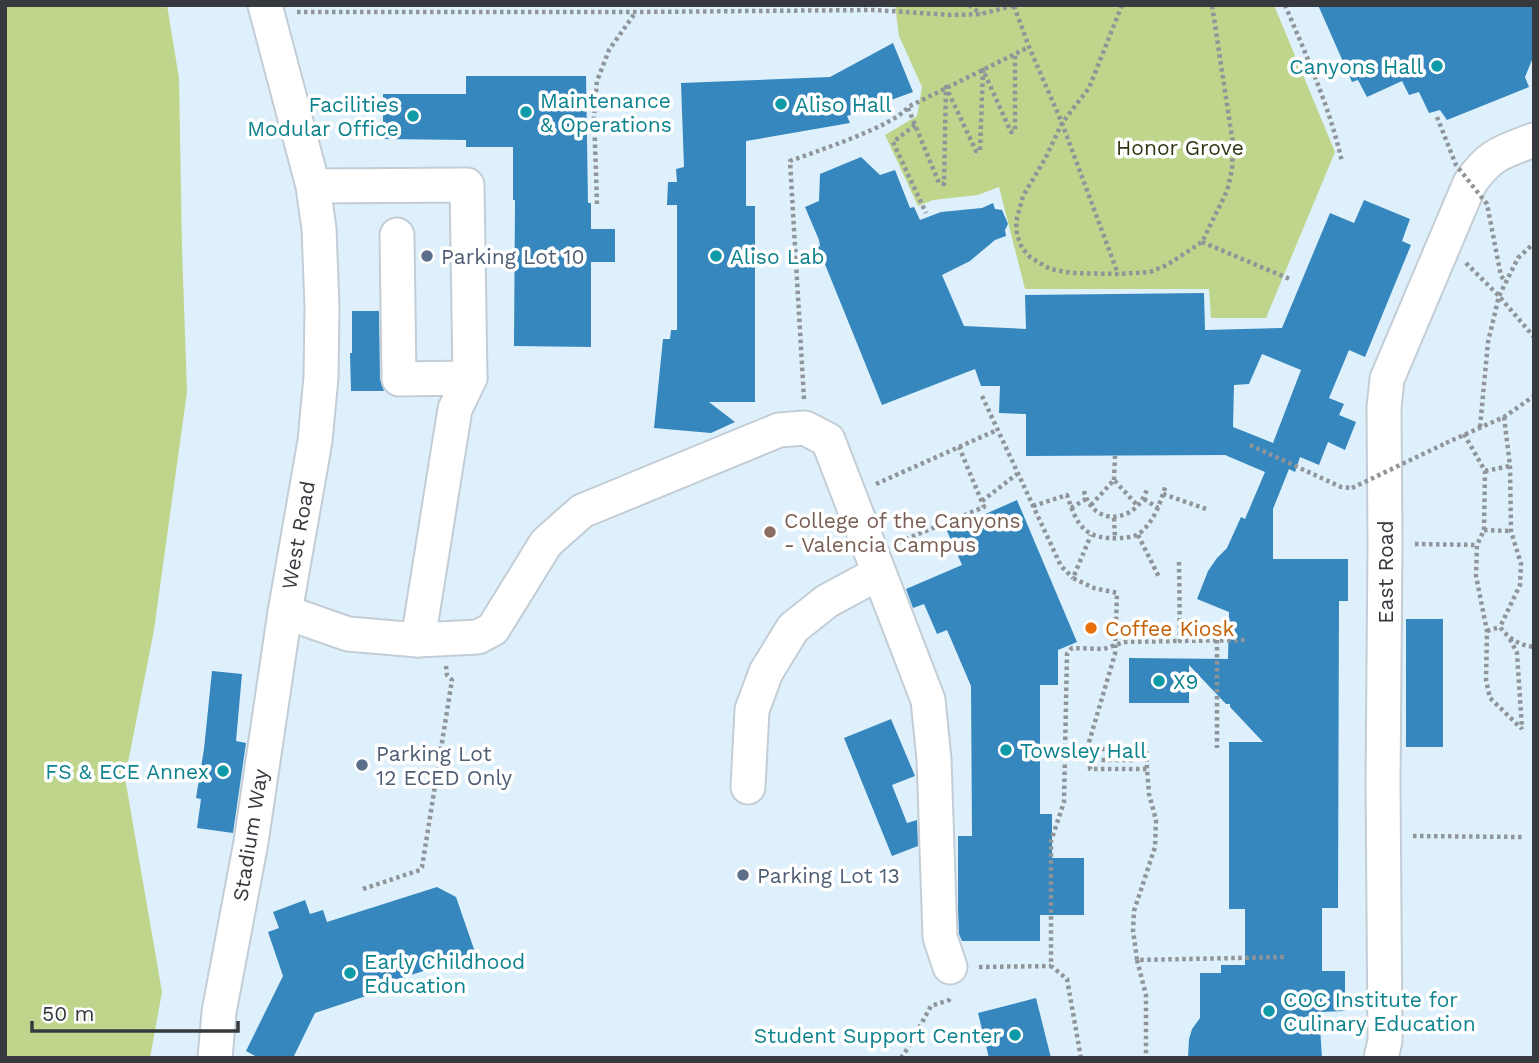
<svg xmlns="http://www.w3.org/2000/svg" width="1539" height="1063" viewBox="0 0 1539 1063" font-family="'Work Sans',sans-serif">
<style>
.built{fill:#dff0fd}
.green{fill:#bfd58b}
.building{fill:#3587bd;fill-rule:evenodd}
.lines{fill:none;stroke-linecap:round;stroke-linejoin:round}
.minor-casing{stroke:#c3cdd5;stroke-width:37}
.path{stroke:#909599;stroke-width:4.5;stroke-dasharray:3.5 3.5;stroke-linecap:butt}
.minor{stroke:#fff;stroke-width:33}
.path-bridge{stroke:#909599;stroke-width:4.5;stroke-dasharray:3.5 3.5;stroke-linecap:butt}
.culture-dot{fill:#0f9aa8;stroke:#fff;stroke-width:2.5}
.service-dot{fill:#5c6f8a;stroke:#fff;stroke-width:2.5}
.education-dot{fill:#8d6e63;stroke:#fff;stroke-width:2.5}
.food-dot{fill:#e8710a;stroke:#fff;stroke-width:2.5}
.labels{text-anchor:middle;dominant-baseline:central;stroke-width:7;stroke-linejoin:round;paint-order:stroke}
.culture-label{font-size:21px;fill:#0d838f;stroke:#fff;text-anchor:start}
.park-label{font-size:21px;fill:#2d3713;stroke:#fff}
.service-label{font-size:21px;fill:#4e5e75;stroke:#fff;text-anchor:start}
.education-label{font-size:21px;fill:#785e54;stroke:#fff;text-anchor:start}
.street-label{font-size:21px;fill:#363a3e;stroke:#fff}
.food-label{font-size:21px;fill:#c56008;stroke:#fff;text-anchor:start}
</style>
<rect width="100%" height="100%" fill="#f3f9fe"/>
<rect class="built" x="5" y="5" width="1529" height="1053"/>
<g class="green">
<path d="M 5,5 L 167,5 L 179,78 L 182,248 L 187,392 L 154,630 L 125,778 L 162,992 L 150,1058 L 5,1058 Z"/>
<path d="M 895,5 L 1274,5 L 1335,152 L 1266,318 L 1211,318 L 1209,289 L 1025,289 L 999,187 L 978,195 L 933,200 L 918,206 L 885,135 L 917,116 L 922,87 L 899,36 Z"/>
</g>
<g class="building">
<path d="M 1318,5 L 1534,5 L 1534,55 L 1525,77 L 1529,87 L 1447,120 L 1440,110 L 1429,113 L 1419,92 L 1409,95 L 1402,81 L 1367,97 L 1358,80 L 1352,82 Z"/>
<path d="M 893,43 L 913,92 L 847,116 L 850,123 L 746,141 L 746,206 L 755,206 L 755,402 L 709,402 L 735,422 L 711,433 L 654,428 L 663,339 L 670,339 L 671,330 L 677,330 L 677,205 L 667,205 L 668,182 L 677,182 L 676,169 L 684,167 L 681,83 L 830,77 Z"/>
<path d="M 466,76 L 586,76 L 588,203 L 591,203 L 591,229 L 615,229 L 615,262 L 591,262 L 591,347 L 514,346 L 515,200 L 513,200 L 513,147 L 466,147 L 466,140 L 383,139 L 383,94 L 466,94 Z"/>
<path d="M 861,157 L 880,175 L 895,170 L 910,208 L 914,207 L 920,220 L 941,212 L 982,208 L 993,203 L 995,209 L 1002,210 L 1008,224 L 1005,230 L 1006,236 L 995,240 L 970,261 L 942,275 L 964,326 L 1026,329 L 1025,295 L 1204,293 L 1205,330 L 1282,328 L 1330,213 L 1354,223 L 1364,200 L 1410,219 L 1402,241 L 1411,245 L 1365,357 L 1349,350 L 1329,398 L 1344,404 L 1339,415 L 1356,422 L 1345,450 L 1328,442 L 1319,465 L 1300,457 L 1295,472 L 1289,469 L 1273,509 L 1273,559 L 1348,559 L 1348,601 L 1339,601 L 1338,908 L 1322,908 L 1322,971 L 1345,971 L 1345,1011 L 1319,1012 L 1322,1058 L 1188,1058 L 1189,1039 L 1192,1029 L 1200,1018 L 1200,973 L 1221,973 L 1221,965 L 1245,965 L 1245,909 L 1229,909 L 1229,742 L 1263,742 L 1230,707 L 1230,704 L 1226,704 L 1189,665 L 1189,703 L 1129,703 L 1129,658 L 1228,659 L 1229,612 L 1197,599 L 1208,571 L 1217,558 L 1227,548 L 1241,517 L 1245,519 L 1265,472 L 1225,455 L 1026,456 L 1026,414 L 999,413 L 1000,386 L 981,386 L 975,369 L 882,405 L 818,247 L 820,246 L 819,240 L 805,207 L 819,201 L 820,174 ZM 1262,354 L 1301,370 L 1273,443 L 1233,427 L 1234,385 L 1249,384 Z"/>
<path d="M 352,311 L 379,311 L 380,379 L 384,391 L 351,391 L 350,353 L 352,353 Z"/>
<path d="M 1017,500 L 1077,642 L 1058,650 L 1058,685 L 1040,685 L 1040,814 L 1052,814 L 1052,858 L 1084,858 L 1084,915 L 1040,915 L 1040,941 L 962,941 L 959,934 L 958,909 L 958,836 L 972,836 L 971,686 L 947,630 L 937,634 L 924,604 L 913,608 L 906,589 L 962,565 L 947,531 Z"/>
<rect x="1406" y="619" width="37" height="128"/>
<path d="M 212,671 L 242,674 L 236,741 L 246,743 L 233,833 L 197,828 L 201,799 L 196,798 L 204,749 Z"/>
<path d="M 891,719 L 915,776 L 892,785 L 907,823 L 917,820 L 918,846 L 892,856 L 844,738 Z"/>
<path d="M 437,887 L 456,897 L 476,955 L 391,981 L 387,989 L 315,1013 L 293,1058 L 259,1058 L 246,1051 L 283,976 L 268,932 L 279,928 L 273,912 L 305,900 L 310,914 L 323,910 L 327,922 Z"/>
<path d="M 1036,998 L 1051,1058 L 989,1058 L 978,1013 Z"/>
</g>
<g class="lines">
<g class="minor-casing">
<g id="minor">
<path d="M 313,186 L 467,185 L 470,378 L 455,409 L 418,640"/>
<path d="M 397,235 L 399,379 L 470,378"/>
<path d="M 285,612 L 348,634 L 418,640 L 478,637 L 493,629 L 546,543 L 582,511 L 779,430 L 805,428 L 828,440 L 928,700 L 934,759 L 940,937 L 950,967"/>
<path d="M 748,787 L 752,710 L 766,672 L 793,628 L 827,601 L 879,573"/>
<path d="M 215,1058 L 219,1012 L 251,842 L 285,612 L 315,441 L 321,377 L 322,307 L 319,229 L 313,186 L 265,5"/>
<path d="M 1381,1058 L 1385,1041 L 1383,783 L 1385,544 L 1384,408 L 1387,379 L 1470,183 C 1490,154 1502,152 1534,140"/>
</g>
</g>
<g class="path">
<path d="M 969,5 L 981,14"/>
<path d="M 1122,5 L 1089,88 L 1062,123 L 1045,159 L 1023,196 L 1016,222 L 1017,235 L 1022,248 L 1030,257 L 1050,269 L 1072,273 L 1118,274 L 1150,272 L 1167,265 L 1202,242 L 1227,191 L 1232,170 L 1233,144 L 1212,5"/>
<path d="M 1285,5 C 1307,57 1330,108 1342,162"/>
<path d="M 1014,6 L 1029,47 L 1062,123 L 1118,274"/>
<path d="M 297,12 L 635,12 L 875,10 L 951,15 L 981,14 L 1016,5"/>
<path d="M 908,108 L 939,183 L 944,184 L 946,87 L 976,151 L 980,151 L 983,70 L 1011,132 L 1015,131 L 1015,53"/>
<path d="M 915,125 L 893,142 L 926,213"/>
<path d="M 597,204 L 594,114 L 597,81 L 609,50 L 635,13"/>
<path d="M 1202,242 L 1292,280"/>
<path d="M 1466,263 L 1499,296 L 1534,337"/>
<path d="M 982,396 L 1061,566 L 1073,578"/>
<path d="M 804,399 L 790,161 C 814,152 895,126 908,107 L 1029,47"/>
<path d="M 1504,417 L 1510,466 L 1511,531 L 1521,564 L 1520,585 L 1500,627 C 1509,639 1519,645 1534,647"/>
<path d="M 1480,427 L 1488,342 L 1499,296 L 1518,258 L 1534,243"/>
<path d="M 1464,434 L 1485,471 L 1484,530 L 1477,545 L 1476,576 L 1487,631 L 1486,680 L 1490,698 L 1522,729"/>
<path d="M 1446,443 L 1504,417 L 1534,396"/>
<path d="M 1250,445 L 1341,487 L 1352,488"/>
<path d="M 1485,471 L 1510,466"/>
<path d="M 1114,480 L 1115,456"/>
<path d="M 876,484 L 997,430"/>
<path d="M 1084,491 C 1093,528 1137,523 1147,489"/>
<path d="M 1163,494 L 1209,510"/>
<path d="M 1144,499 L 1158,508"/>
<path d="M 982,501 L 1017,474"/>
<path d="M 1091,505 L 1114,480 L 1137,505"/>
<path d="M 1033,506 L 1067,495 C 1077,526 1085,540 1120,538 C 1127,538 1135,537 1141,532 C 1155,520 1161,501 1166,484"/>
<path d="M 1071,508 L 1086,499"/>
<path d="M 1114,518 L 1115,538"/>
<path d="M 1484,530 L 1511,531"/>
<path d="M 1138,535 L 1159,577"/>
<path d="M 899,542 L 984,507 L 959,447"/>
<path d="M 1415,544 L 1477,545"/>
<path d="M 1179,562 L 1180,641 L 1246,640"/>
<path d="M 1487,631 L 1500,627"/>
<path d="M 1510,639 L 1517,653 L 1522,729"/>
<path d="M 1217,640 L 1217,748"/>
<path d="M 1135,748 L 1146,748 L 1147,769"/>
<path d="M 1087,749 L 1115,654 L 1117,593 L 1094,588 L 1073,578 L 1091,535"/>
<path d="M 1066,750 L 1135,748 L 1136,760 L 1090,760 L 1090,769 L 1147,769 L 1149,794 L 1156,820 L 1155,847 L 1134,911 L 1133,930 L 1137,960 L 1284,957"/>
<path d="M 1413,836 L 1523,837"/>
<path d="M 363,889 L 420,870 L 422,867 L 452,680 L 447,675 L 446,666"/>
<path d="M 1137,960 L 1146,995 L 1146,1058"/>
<path d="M 979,967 L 1051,966"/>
<path d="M 901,1058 L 908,1048 L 931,1006 L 949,1000 L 951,996"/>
<path d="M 1081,1058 L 1067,979 L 1051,966 L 1051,841 L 1064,802 L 1067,654 L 1072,648 L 1104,649 L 1124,642 L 1180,641"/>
</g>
<use href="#minor" class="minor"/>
<g class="path-bridge">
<path d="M 1437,117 L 1456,165 L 1487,204 L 1501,276 L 1506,282"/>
<path d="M 1352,488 L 1446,443"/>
</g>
</g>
<g class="culture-dot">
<circle cx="1437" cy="66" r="7"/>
<circle cx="781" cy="104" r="7"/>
<circle cx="526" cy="112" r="7"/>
<circle cx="413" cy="116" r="7"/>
<circle cx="716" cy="256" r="7"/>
<circle cx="1159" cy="681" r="7"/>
<circle cx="1006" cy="750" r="7"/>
<circle cx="223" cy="771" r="7"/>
<circle cx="350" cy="973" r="7"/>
<circle cx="1269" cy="1011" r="7"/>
<circle cx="1015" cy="1035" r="7"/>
</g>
<g class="service-dot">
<circle cx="427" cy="256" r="7"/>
<circle cx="362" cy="765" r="7"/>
<circle cx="743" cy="875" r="7"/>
</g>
<circle class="education-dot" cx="770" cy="532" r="7"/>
<circle class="food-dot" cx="1091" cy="628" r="7"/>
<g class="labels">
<g class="culture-label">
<text x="1423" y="66" text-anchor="end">Canyons Hall</text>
<text x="540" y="100">Maintenance<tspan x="540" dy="24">&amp; Operations</tspan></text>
<text x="399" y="104" text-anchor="end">Facilities<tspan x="399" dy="24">Modular Office</tspan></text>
<text x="795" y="104">Aliso Hall</text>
<text x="730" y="256">Aliso Lab</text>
<text x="1173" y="681">X9</text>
<text x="1020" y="750">Towsley Hall</text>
<text x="209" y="771" text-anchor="end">FS &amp; ECE Annex</text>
<text x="364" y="961">Early Childhood<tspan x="364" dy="24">Education</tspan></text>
<text x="1283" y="999">COC Institute for<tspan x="1283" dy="24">Culinary Education</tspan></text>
<text x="1001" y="1035" text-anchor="end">Student Support Center</text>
</g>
<g class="park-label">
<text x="1180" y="147">Honor Grove</text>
</g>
<g class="service-label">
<text x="441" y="256">Parking Lot 10</text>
<text x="376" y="753">Parking Lot<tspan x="376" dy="24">12 ECED Only</tspan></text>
<text x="757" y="875">Parking Lot 13</text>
</g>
<g class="education-label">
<text x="784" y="520">College of the Canyons<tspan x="784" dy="24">- Valencia Campus</tspan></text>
</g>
<g class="street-label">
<text transform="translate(298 535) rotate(-80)">West Road</text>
<text transform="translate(1385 572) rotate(-90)">East Road</text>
<text transform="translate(250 835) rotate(-81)">Stadium Way</text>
</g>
<g class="food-label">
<text x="1105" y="628">Coffee Kiosk</text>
</g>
</g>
<rect width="1539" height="1063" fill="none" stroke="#363a3e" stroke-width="14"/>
<path d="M32 1021v10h206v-10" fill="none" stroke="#363a3e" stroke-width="3.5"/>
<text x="42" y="1021" font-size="21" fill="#363a3e" stroke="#ffffff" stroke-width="5" paint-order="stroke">50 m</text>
</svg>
